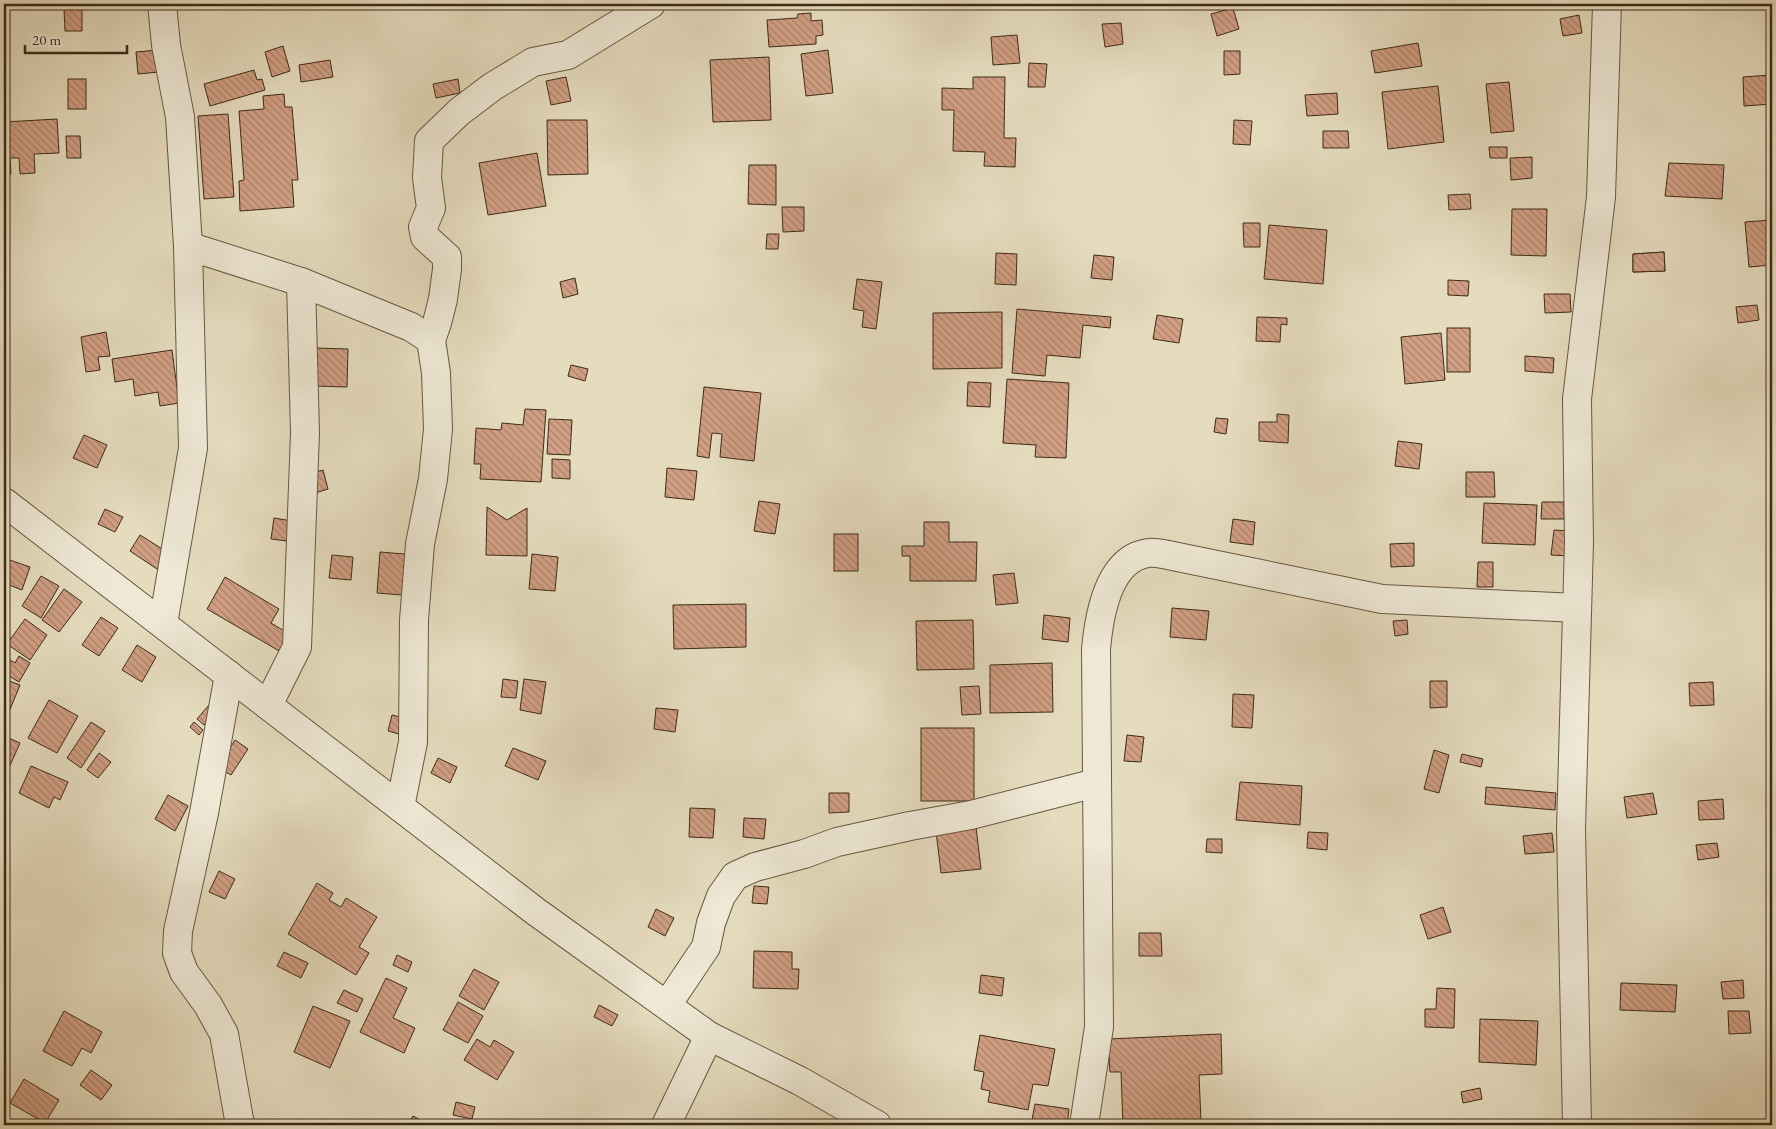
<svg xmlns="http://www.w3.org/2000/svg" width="1776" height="1129" viewBox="0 0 1776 1129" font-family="'EB Garamond',serif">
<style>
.building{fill:url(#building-back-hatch);stroke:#3e2b16}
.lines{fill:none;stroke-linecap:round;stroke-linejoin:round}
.street-casing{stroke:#685740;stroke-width:30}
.street{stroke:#eee8d5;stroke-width:28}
</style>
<defs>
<pattern id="building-back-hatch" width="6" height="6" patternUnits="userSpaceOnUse" patternTransform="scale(1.25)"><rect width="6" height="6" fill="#d19f84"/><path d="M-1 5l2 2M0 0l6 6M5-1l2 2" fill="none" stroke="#ab826b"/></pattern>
</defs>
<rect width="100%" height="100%" fill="#e5dcbe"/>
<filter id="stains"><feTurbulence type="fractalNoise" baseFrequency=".004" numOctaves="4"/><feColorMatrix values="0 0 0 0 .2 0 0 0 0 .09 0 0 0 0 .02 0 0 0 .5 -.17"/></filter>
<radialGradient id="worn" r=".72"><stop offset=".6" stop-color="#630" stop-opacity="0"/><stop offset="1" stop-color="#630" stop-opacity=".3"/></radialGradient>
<g class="building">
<path d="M 1233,8 L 1239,29 L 1217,36 L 1211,14 Z"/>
<path d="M 64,9 L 82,9 L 82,31 L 65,31 Z"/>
<path d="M 811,13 L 811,21 L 822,20 L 823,35 L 816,36 L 816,44 L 769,47 L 767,20 L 797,18 L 798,14 Z"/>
<path d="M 1579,15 L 1582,33 L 1563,36 L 1560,19 Z"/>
<path d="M 1121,23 L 1123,44 L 1105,47 L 1102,24 Z"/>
<path d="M 1017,35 L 1020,63 L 993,65 L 991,37 Z"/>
<path d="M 1418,43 L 1422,66 L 1375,73 L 1371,51 Z"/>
<path d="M 283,46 L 290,71 L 272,77 L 265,52 Z"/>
<path d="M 158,50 L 159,72 L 138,74 L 136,52 Z"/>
<path d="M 828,50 L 833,93 L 806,96 L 801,54 Z"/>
<path d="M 1224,51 L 1240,51 L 1240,74 L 1224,75 Z"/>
<path d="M 769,57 L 771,120 L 713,122 L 710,60 Z"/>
<path d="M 330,60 L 333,77 L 301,82 L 299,65 Z"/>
<path d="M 1029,63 L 1047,64 L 1045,87 L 1028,87 Z"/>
<path d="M 254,70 L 257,80 L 262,79 L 265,90 L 210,106 L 204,84 Z"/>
<path d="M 1772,75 L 1772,104 L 1744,106 L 1743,77 Z"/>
<path d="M 566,77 L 571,101 L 551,105 L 546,81 Z"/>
<path d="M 973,77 L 1005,77 L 1004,138 L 1016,138 L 1015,167 L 984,166 L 985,152 L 953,151 L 954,110 L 942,110 L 942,88 L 973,89 Z"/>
<rect x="68" y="79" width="18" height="30"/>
<path d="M 458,79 L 460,93 L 436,98 L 433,84 Z"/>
<path d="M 1509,82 L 1514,131 L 1491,133 L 1486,84 Z"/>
<path d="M 1438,86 L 1444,142 L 1388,149 L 1382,92 Z"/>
<path d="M 1337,93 L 1338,114 L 1307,116 L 1305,95 Z"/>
<path d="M 284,94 L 285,107 L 292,107 L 298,180 L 292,180 L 294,207 L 240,211 L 239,181 L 244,180 L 239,111 L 264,109 L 263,96 Z"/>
<path d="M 228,114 L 234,197 L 204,199 L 198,116 Z"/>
<path d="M 57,119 L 59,153 L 34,154 L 35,173 L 20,174 L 19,158 L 10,158 L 11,174 L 4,175 L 4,122 Z"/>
<path d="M 547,120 L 587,120 L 588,174 L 548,175 Z"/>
<path d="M 1234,120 L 1252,121 L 1250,145 L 1233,144 Z"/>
<path d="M 1323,131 L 1348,131 L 1349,148 L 1323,148 Z"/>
<path d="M 66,136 L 80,136 L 81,158 L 67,158 Z"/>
<path d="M 1489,147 L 1507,147 L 1507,158 L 1490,158 Z"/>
<path d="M 537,153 L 546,206 L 488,215 L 479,163 Z"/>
<path d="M 1532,157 L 1532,178 L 1511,180 L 1510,158 Z"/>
<path d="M 1669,163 L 1724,165 L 1722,199 L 1665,196 Z"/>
<path d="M 749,165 L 776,165 L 776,205 L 748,204 Z"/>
<path d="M 1470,194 L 1471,209 L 1449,210 L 1448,195 Z"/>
<path d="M 782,207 L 804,207 L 804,231 L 783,232 Z"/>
<path d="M 1512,209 L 1547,209 L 1546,256 L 1511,255 Z"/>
<path d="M 1772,220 L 1772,265 L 1749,267 L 1745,222 Z"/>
<path d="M 1243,223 L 1260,223 L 1260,247 L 1244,247 Z"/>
<path d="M 1269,225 L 1327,230 L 1323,284 L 1264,279 Z"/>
<path d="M 767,234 L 779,234 L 778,249 L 766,249 Z"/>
<path d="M 1664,252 L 1665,271 L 1633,272 L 1633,254 Z"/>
<path d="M 1664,252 L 1665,271 L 1633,272 L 1633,254 Z"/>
<path d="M 996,253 L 1017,254 L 1016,285 L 995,284 Z"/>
<path d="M 1094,255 L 1114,257 L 1112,280 L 1091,278 Z"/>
<path d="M 575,278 L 578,294 L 563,298 L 560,282 Z"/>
<path d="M 857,279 L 882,282 L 876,329 L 862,327 L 864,311 L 853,309 Z"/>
<path d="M 1448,280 L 1469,281 L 1468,296 L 1448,295 Z"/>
<path d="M 1544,294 L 1570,294 L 1571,312 L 1545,313 Z"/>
<path d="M 1757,305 L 1759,320 L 1738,323 L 1736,307 Z"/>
<path d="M 1017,309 L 1111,317 L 1110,328 L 1083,325 L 1080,358 L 1047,355 L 1045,376 L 1012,373 Z"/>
<path d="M 1002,312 L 1002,368 L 933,369 L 933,313 Z"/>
<path d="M 1157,315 L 1183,319 L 1179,343 L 1153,339 Z"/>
<path d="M 1257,317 L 1287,318 L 1287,325 L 1281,324 L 1280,342 L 1256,341 Z"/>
<rect x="1447" y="328" width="23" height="44"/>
<path d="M 106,332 L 110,356 L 98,357 L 100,370 L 86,372 L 81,337 Z"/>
<path d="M 1441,333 L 1445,380 L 1405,384 L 1401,337 Z"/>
<path d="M 315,348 L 348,349 L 347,387 L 315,386 Z"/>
<path d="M 172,350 L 179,403 L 160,406 L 158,392 L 135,396 L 133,379 L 115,382 L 112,359 Z"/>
<path d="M 1525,356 L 1554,358 L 1553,373 L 1525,371 Z"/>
<path d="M 571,365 L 588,369 L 585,381 L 568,376 Z"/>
<path d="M 1007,379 L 1069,383 L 1066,458 L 1035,457 L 1036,445 L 1003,443 Z"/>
<path d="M 968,382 L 991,383 L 990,407 L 967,406 Z"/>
<path d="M 704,387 L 761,393 L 754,461 L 720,457 L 722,434 L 712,433 L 709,458 L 697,456 Z"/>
<path d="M 525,409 L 546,410 L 541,482 L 480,479 L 481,464 L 474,464 L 476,428 L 501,430 L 502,423 L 523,425 Z"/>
<path d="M 1277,414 L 1289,415 L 1288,443 L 1259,441 L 1259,422 L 1277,422 Z"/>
<path d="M 1216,418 L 1228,419 L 1226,434 L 1214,432 Z"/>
<path d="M 549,419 L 572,420 L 570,455 L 547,454 Z"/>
<path d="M 84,435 L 107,445 L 97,468 L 73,458 Z"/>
<path d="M 1398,441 L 1422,444 L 1419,469 L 1395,466 Z"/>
<path d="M 552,459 L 570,460 L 570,479 L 552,478 Z"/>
<path d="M 667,468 L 697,471 L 694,500 L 665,497 Z"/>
<path d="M 323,470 L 328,489 L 312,494 L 306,475 Z"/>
<path d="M 1466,472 L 1494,472 L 1495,497 L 1466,497 Z"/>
<path d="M 759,501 L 780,504 L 775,534 L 754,531 Z"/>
<path d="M 1542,502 L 1564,502 L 1564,519 L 1541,519 Z"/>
<path d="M 1484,503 L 1537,505 L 1535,545 L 1482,543 Z"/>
<path d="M 487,507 L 507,520 L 527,508 L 527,556 L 486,555 Z"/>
<path d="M 105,509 L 123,517 L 115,532 L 98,524 Z"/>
<path d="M 274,518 L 298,522 L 295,542 L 271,539 Z"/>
<path d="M 1233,519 L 1255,522 L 1253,545 L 1230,542 Z"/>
<path d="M 924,522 L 949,522 L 949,542 L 977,542 L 976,581 L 910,581 L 910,556 L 902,556 L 902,546 L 924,546 Z"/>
<path d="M 1554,530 L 1571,531 L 1569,556 L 1551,555 Z"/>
<rect x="834" y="534" width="24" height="37"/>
<path d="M 140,535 L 167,552 L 157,569 L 130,551 Z"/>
<path d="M 1414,543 L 1414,566 L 1391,567 L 1390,544 Z"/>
<path d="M 380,552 L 405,554 L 402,595 L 377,593 Z"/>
<path d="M 532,554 L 558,557 L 555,591 L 529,589 Z"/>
<path d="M 332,555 L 353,557 L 351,580 L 329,578 Z"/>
<path d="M 4,558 L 30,567 L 22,590 L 4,583 Z"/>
<path d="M 1478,562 L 1493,562 L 1493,587 L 1477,587 Z"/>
<path d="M 1014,573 L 1018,603 L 996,605 L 993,575 Z"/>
<path d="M 41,576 L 59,586 L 41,618 L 22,606 Z"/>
<path d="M 225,577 L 279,609 L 271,623 L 291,635 L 281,652 L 207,609 Z"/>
<path d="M 64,589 L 82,602 L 59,632 L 42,620 Z"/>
<path d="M 746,604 L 746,647 L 674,649 L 673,605 Z"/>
<path d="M 1172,608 L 1209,611 L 1206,640 L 1170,637 Z"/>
<path d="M 1044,615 L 1070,618 L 1068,642 L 1042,639 Z"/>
<path d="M 101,617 L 118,628 L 99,656 L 82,645 Z"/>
<path d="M 25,619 L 47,635 L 30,660 L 7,644 Z"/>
<path d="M 973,620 L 974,669 L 917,670 L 916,621 Z"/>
<path d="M 1407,620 L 1408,634 L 1395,636 L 1393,621 Z"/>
<path d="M 137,645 L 156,657 L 142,682 L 122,670 Z"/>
<path d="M 19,656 L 30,663 L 19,682 L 4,673 L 4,659 L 5,657 L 15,663 Z"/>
<path d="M 1052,663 L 1053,712 L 990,713 L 990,665 Z"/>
<path d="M 4,679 L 20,685 L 4,724 Z"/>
<path d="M 503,679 L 518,681 L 516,698 L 501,697 Z"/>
<path d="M 524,679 L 546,682 L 541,714 L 520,710 Z"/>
<path d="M 1430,681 L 1447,681 L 1447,707 L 1430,708 Z"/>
<path d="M 1713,682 L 1714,705 L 1690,706 L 1689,683 Z"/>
<path d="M 979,686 L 981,714 L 962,715 L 960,687 Z"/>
<path d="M 1233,694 L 1254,695 L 1252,728 L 1232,727 Z"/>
<path d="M 215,698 L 222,705 L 204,725 L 197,719 Z"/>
<path d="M 49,700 L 78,716 L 57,753 L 28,738 Z"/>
<path d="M 656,708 L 678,710 L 675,732 L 654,729 Z"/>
<path d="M 392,715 L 404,718 L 399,734 L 388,731 Z"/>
<path d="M 91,722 L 105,731 L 81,768 L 67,758 Z"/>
<path d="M 194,722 L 203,730 L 199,735 L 190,727 Z"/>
<rect x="921" y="728" width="53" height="73"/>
<path d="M 1127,735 L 1144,737 L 1141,762 L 1124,761 Z"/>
<path d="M 4,736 L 20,743 L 4,779 Z"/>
<path d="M 235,740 L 248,749 L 231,775 L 218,767 Z"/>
<path d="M 513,748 L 546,761 L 538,780 L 505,766 Z"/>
<path d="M 1434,750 L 1449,755 L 1439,793 L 1424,789 Z"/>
<path d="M 99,753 L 111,762 L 98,778 L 87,770 Z"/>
<path d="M 1462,754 L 1483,759 L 1481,767 L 1460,762 Z"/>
<path d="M 438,758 L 457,767 L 450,783 L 431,773 Z"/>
<path d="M 31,766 L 68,782 L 60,800 L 54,797 L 49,808 L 19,793 Z"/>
<path d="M 1240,782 L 1302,786 L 1300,825 L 1236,820 Z"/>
<path d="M 1486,787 L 1556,793 L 1555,810 L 1485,804 Z"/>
<path d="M 829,793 L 849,793 L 849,812 L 829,813 Z"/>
<path d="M 1653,793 L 1657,814 L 1627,818 L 1624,797 Z"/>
<path d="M 168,795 L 188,806 L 175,831 L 155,819 Z"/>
<path d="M 1723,799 L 1724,819 L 1699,820 L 1698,801 Z"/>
<path d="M 690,808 L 715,809 L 713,838 L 689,837 Z"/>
<path d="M 744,818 L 766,819 L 764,839 L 743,837 Z"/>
<path d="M 976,827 L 981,869 L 941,873 L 936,831 Z"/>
<path d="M 1308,832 L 1328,833 L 1327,850 L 1307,848 Z"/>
<path d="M 1552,833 L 1554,852 L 1525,854 L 1523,836 Z"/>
<path d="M 1207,839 L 1222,839 L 1222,853 L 1206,852 Z"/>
<path d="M 1717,843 L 1719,857 L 1698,860 L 1696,845 Z"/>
<path d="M 219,871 L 235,879 L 225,899 L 209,892 Z"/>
<path d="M 317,883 L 333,893 L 329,900 L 341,907 L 346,898 L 377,917 L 359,947 L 369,953 L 356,975 L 288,934 Z"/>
<path d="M 754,886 L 769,887 L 767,904 L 752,903 Z"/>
<path d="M 1443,907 L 1451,932 L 1428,939 L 1420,915 Z"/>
<path d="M 656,909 L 674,918 L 665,936 L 648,927 Z"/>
<path d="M 1139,933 L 1161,933 L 1162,956 L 1139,956 Z"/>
<path d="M 754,951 L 792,952 L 792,969 L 799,969 L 798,989 L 753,988 Z"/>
<path d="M 284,952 L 308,963 L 301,978 L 277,966 Z"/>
<path d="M 397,955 L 412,962 L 408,972 L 393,965 Z"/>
<path d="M 474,969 L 499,982 L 484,1010 L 459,996 Z"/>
<path d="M 981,975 L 1004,978 L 1002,996 L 979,993 Z"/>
<path d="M 386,978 L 407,988 L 393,1018 L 415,1028 L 404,1053 L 360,1032 Z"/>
<path d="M 1743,980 L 1744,998 L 1723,999 L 1721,982 Z"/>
<path d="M 1621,983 L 1677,985 L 1675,1012 L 1620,1010 Z"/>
<path d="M 1437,988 L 1455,989 L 1454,1028 L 1425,1027 L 1425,1009 L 1436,1009 Z"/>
<path d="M 344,990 L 363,999 L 357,1012 L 337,1003 Z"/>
<path d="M 458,1002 L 483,1016 L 468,1043 L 443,1030 Z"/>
<path d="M 599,1005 L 618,1015 L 612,1026 L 594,1017 Z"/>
<path d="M 313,1006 L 350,1021 L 330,1068 L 294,1052 Z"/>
<path d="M 64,1011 L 102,1032 L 91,1053 L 82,1048 L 72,1066 L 43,1051 Z"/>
<path d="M 1728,1011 L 1749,1011 L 1751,1033 L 1729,1034 Z"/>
<path d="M 1480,1019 L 1538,1021 L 1536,1065 L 1479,1062 Z"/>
<path d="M 1221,1034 L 1222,1074 L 1199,1075 L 1201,1121 L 1123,1125 L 1121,1072 L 1110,1072 L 1108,1039 Z"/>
<path d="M 980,1035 L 1055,1049 L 1048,1086 L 1033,1084 L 1028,1110 L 988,1102 L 990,1091 L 981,1089 L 984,1072 L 974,1070 Z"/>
<path d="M 477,1039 L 490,1047 L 494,1040 L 514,1052 L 497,1080 L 464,1060 Z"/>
<path d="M 91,1070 L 112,1085 L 101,1100 L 80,1085 Z"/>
<path d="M 24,1079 L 59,1100 L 45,1123 L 10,1103 Z"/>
<path d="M 1480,1088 L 1482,1099 L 1463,1103 L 1461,1092 Z"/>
<path d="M 456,1102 L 475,1107 L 472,1119 L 453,1115 Z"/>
<path d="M 1035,1104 L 1069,1109 L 1067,1125 L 1031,1125 Z"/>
<path d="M 413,1116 L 428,1124 L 427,1125 L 408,1125 Z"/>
</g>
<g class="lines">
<g class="street-casing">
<g id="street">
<path d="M 162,4 L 166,45 L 180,117 L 188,246 L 193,448 L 163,624"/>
<path d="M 188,246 L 301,282 L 411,327 L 431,340"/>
<path d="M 4,502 L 535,911 L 709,1036 L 800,1081 L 877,1125"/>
<path d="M 229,675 L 204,813 L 178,931 L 177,953 L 184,972 L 208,1005 L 224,1034 L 240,1125"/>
<path d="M 268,705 L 297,647 L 305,433 L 301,282"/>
<path d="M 400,807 L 413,742 L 414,620 L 420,544 L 433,479 L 438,429 L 436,373 L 431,340 L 437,323 L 443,299 L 447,269 L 447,257 L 425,237 L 423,227 L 431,208 L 427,178 L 429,141 L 459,112 L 492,87 L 533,62 L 568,55 L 651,4"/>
<path d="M 667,1005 L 706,947 L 711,923 L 721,896 L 735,876 L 755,867 L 804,854 L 837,842 L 910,826 L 971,815 L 1096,783"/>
<path d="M 666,1125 L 709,1036"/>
<path d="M 1084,1125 L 1099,1027 L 1096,649 C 1099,616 1108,559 1148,553 C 1154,552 1162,554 1168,555 L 1382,599 L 1577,608"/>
<path d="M 1577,1125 L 1571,828 L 1579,542 L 1577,399 L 1601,197 L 1607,4"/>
</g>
</g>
<use href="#street" class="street"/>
</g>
<rect width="1776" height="1129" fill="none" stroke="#e5dcbe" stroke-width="20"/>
<rect x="5" y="5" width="1766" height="1119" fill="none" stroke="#3e2b16" stroke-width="2.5"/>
<rect x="10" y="10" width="1756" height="1109" fill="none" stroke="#3e2b16"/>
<path d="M25 45v8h102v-8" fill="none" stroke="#3e2b16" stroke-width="2.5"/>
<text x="32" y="45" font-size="15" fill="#3e2b16" stroke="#eee8d5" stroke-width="4" paint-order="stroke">20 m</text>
<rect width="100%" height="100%" filter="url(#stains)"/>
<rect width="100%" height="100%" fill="url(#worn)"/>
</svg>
